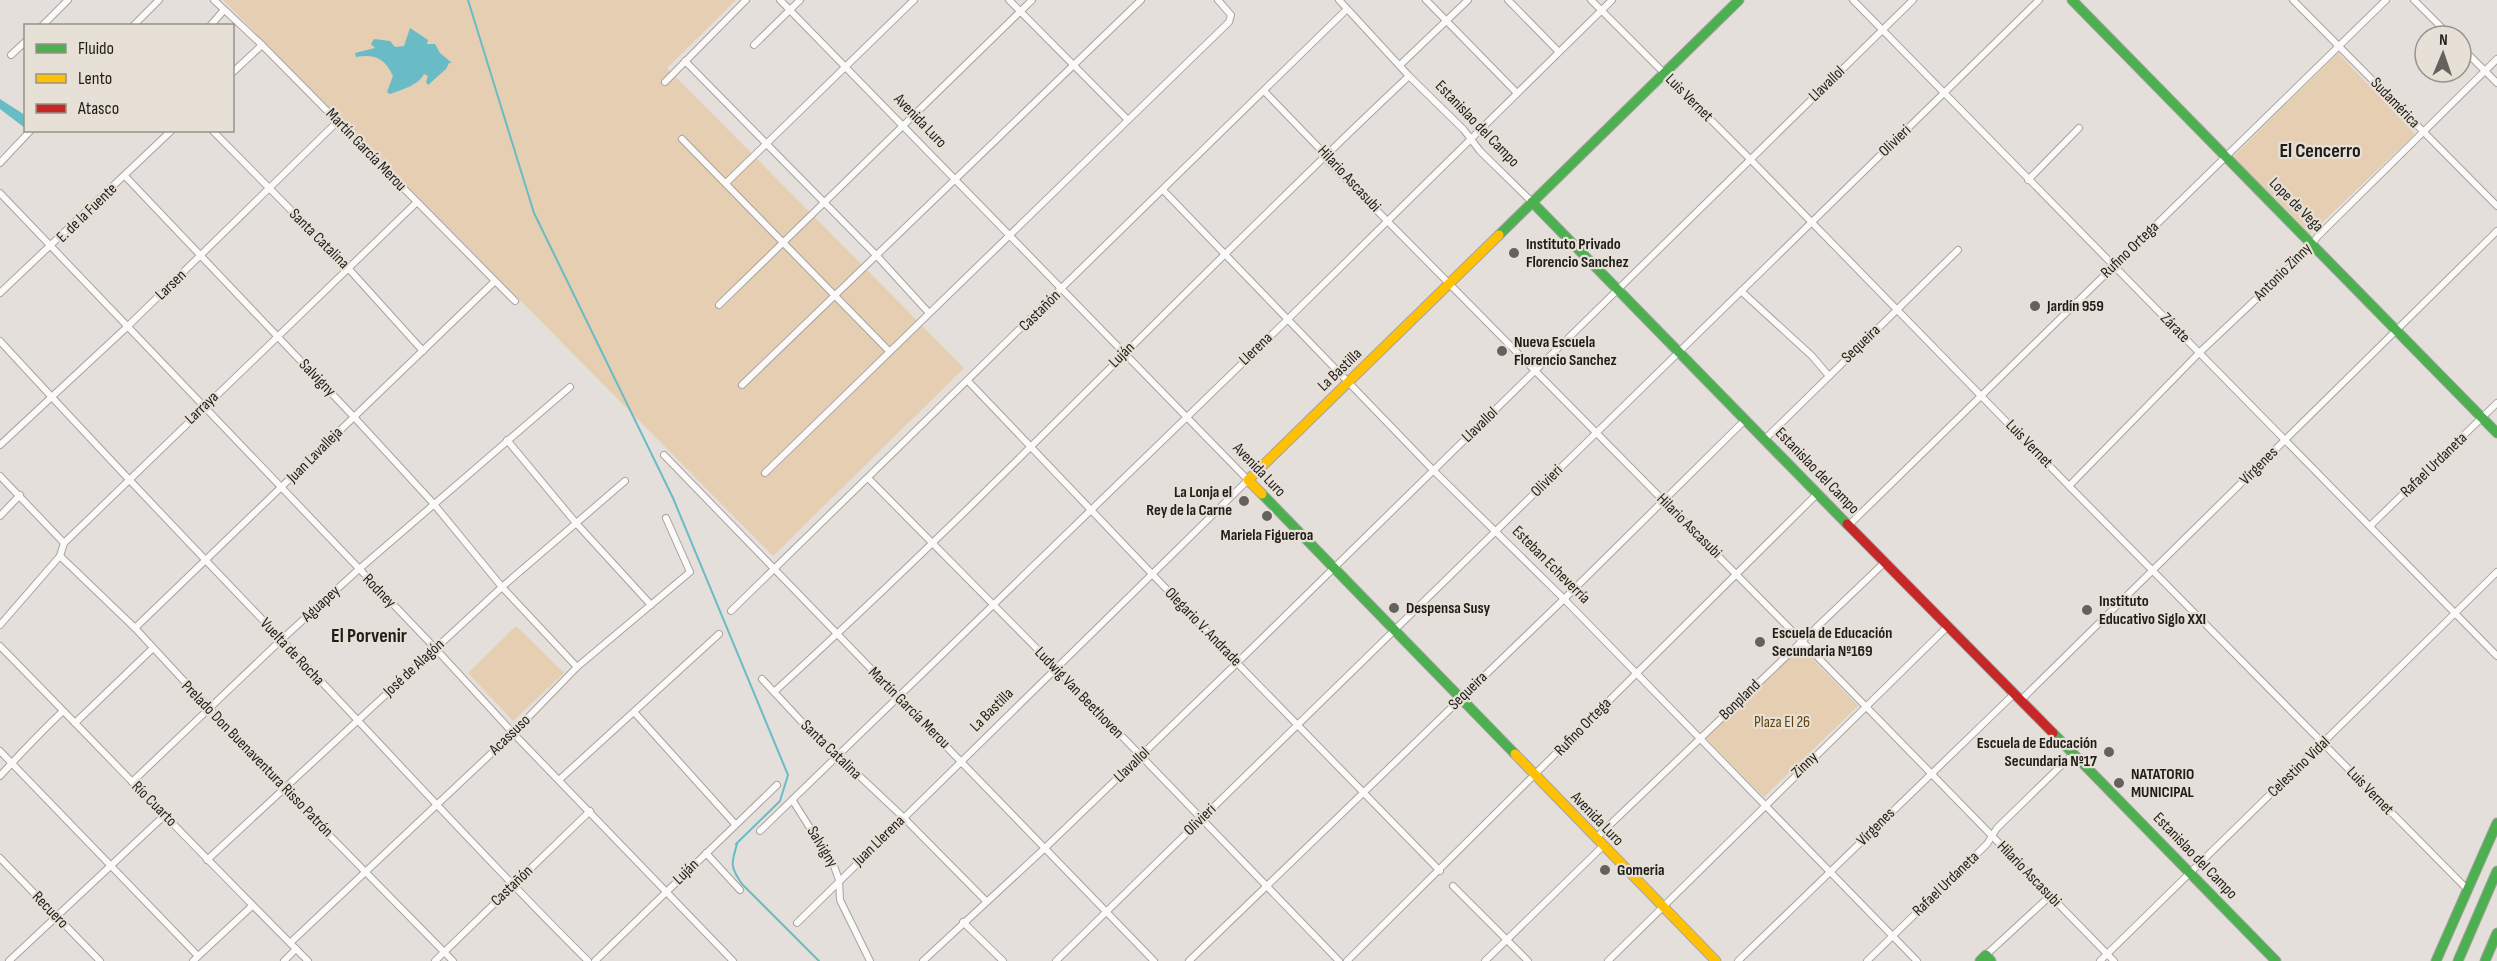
<svg xmlns="http://www.w3.org/2000/svg" width="2497" height="961" viewBox="0 0 2497 961" font-family="'Sofia Sans Condensed',sans-serif">
<style>
.green{fill:#e5ceb1}
.water{fill:#69bcc6}
.lines{fill:none;stroke-linecap:round;stroke-linejoin:round}
.stream{stroke:#69bcc6;stroke-width:2}
.street-casing{stroke:#a6a39f;stroke-width:8}
.fast-casing{stroke:#a6a39f;stroke-width:11}
.slow-casing{stroke:#a6a39f;stroke-width:11}
.jam-casing{stroke:#a6a39f;stroke-width:11}
.street{stroke:#fbfaf9;stroke-width:6}
.fast{stroke:#4caf50;stroke-width:9}
.slow{stroke:#ffc107;stroke-width:9}
.jam{stroke:#c62828;stroke-width:9}
.poi-dot{fill:#65625d;stroke:#e7e0d7;stroke-width:2}
.labels{text-anchor:middle;dominant-baseline:central;stroke-width:4.5;stroke-linejoin:round;paint-order:stroke}
.street-label{font-size:16px;fill:#201e1a;stroke:#e7e0d7}
.poi-label{font-size:16px;font-weight:bold;fill:#201e1a;stroke:#e7e0d7;text-anchor:start}
.park-label{font-size:16px;fill:#624208;stroke:#e7e0d7}
.quarter-label{font-size:20px;font-weight:bold;fill:#201e1a;stroke:#e7e0d7}
</style>
<rect width="100%" height="100%" fill="#e4dfda"/>
<g class="green">
<path d="M 223,0 L 736,0 L 667,68 L 964,368 L 773,556 Z"/>
<path d="M 2338,53 L 2415,134 L 2310,234 L 2233,157 Z"/>
<path d="M 516,626 L 564,673 L 513,721 L 468,673 Z"/>
<path d="M 1801,647 L 1858,706 L 1764,797 L 1706,738 Z"/>
</g>
<g class="water">
<path d="M 410,28 L 428,40 L 427,44 L 435,44 L 440,53 L 452,63 L 449,63 L 446,69 L 428,85 L 426,82 L 428,76 L 424,74 C 419,85 401,90 390,94 L 387,92 L 393,76 C 385,58 374,54 356,57 L 355,53 L 375,48 L 371,44 L 374,39 L 390,41 L 395,47 L 404,46 Z"/>
<path d="M 0,99 L 25,115 L 25,128 L 0,109 Z"/>
</g>
<g class="lines">
<g class="stream">
<path d="M 468,0 L 534,213 L 673,498 L 788,775 L 780,801 L 736,844"/>
<path d="M 737,844 C 731,864 730,867 742,884 L 819,961"/>
</g>
<g class="street-casing">
<g id="street">
<path d="M 214,0 L 262,45 L 515,301"/>
<path d="M 780,0 L 1248,480 L 797,923"/>
<path d="M 1009,0 L 1127,119"/>
<path d="M 1339,0 L 1409,76 L 1464,130 L 1480,151 L 1532,202"/>
<path d="M 1426,0 L 1516,92"/>
<path d="M 1508,0 L 1558,51"/>
<path d="M 1591,0 L 1750,159 L 2069,486 L 2467,889"/>
<path d="M 1853,0 L 2497,656"/>
<path d="M 2293,0 L 2497,206"/>
<path d="M 2414,0 L 2450,36"/>
<path d="M 42,26 L 68,0"/>
<path d="M 133,26 L 159,0"/>
<path d="M 210,26 L 224,10"/>
<path d="M 754,45 L 800,0"/>
<path d="M 2461,47 L 2497,83"/>
<path d="M 11,55 L 26,41"/>
<path d="M 685,61 L 877,256 L 929,313"/>
<path d="M 1400,65 L 1468,0"/>
<path d="M 232,73 L 262,45"/>
<path d="M 665,82 L 746,0"/>
<path d="M 1264,91 L 1321,150 L 1329,162 L 1802,641 L 2114,961"/>
<path d="M 212,130 L 348,268 L 423,351"/>
<path d="M 682,139 L 889,351"/>
<path d="M 0,163 L 31,130"/>
<path d="M 125,176 L 354,417 L 433,503 L 502,587 L 577,667"/>
<path d="M 2028,180 L 2079,128"/>
<path d="M 726,183 L 914,0"/>
<path d="M 1163,190 L 1433,470 L 1564,599 L 1917,961"/>
<path d="M 0,193 L 435,648 L 513,733 L 733,961"/>
<path d="M 1741,291 L 1812,356 L 1829,376"/>
<path d="M 0,293 L 172,130"/>
<path d="M 719,305 L 1032,0"/>
<path d="M 0,341 C 92,441 186,540 281,639 C 383,746 482,856 588,961"/>
<path d="M 968,381 L 1237,663 L 1440,871"/>
<path d="M 742,385 L 1141,0"/>
<path d="M 1765,439 L 1958,250"/>
<path d="M 507,440 L 576,523 L 651,605"/>
<path d="M 0,445 L 128,326 L 338,121"/>
<path d="M 664,455 L 1154,961"/>
<path d="M 765,473 L 1229,22 L 1231,15 L 1218,0"/>
<path d="M 0,476 L 64,543"/>
<path d="M 868,478 L 1056,668 L 1339,961"/>
<path d="M 2069,486 L 2199,353 L 2307,251 L 2318,236 L 2497,59"/>
<path d="M 0,516 L 20,495"/>
<path d="M 1849,525 L 2386,0"/>
<path d="M 2370,526 L 2497,403"/>
<path d="M 60,556 L 135,628 L 283,788 L 453,961"/>
<path d="M 731,611 L 1346,10"/>
<path d="M 0,625 L 60,556 L 64,543 L 417,202"/>
<path d="M 135,628 L 495,281"/>
<path d="M 0,646 C 103,751 204,857 308,961"/>
<path d="M 762,679 L 801,721 L 903,817 L 986,901"/>
<path d="M 774,692 C 992,494 1194,278 1409,76"/>
<path d="M 2021,700 L 2497,231"/>
<path d="M 635,713 L 735,824"/>
<path d="M 75,723 L 152,649"/>
<path d="M 0,751 L 198,956"/>
<path d="M 0,776 C 20,754 41,732 63,711"/>
<path d="M 559,780 L 719,634"/>
<path d="M 132,782 L 281,640 L 358,570 L 570,387"/>
<path d="M 793,801 L 834,866 L 839,880 L 840,900 L 870,961"/>
<path d="M 760,831 L 1287,320 L 1612,0"/>
<path d="M 1596,838 L 1885,562"/>
<path d="M 706,853 L 740,890"/>
<path d="M 0,858 L 100,961"/>
<path d="M 207,860 L 502,587 L 625,481"/>
<path d="M 1453,886 L 1528,961"/>
<path d="M 963,922 L 1003,961"/>
<path d="M 290,943 L 513,733 L 577,667 L 690,572 L 666,518"/>
<path d="M 1986,955 L 2050,896"/>
<path d="M 9,961 L 166,814"/>
<path d="M 193,961 L 252,906"/>
<path d="M 284,961 L 296,949"/>
<path d="M 435,961 L 590,811"/>
<path d="M 595,961 L 777,785"/>
<path d="M 923,961 L 1045,848 L 1237,663 L 1913,0"/>
<path d="M 1056,961 L 2039,0"/>
<path d="M 1189,961 L 1564,599 L 1746,419"/>
<path d="M 1347,961 L 1818,493"/>
<path d="M 1485,961 L 1603,846"/>
<path d="M 1608,961 L 1948,626"/>
<path d="M 1738,961 L 2014,694"/>
<path d="M 1867,961 L 1987,844 L 1997,828 L 2073,754"/>
<path d="M 2100,961 L 2497,572"/>
</g>
</g>
<g class="fast-casing">
<g id="fast">
<path d="M 2072,0 L 2497,433"/>
<path d="M 1532,202 L 1847,524"/>
<path d="M 1499,235 L 1739,0"/>
<path d="M 1262,494 L 1515,754"/>
<path d="M 2053,733 L 2276,961"/>
<path d="M 1980,961 L 1986,955 L 1991,961"/>
<path d="M 2436,961 L 2497,823"/>
<path d="M 2458,961 L 2497,871"/>
<path d="M 2485,961 L 2497,933"/>
</g>
</g>
<g class="slow-casing">
<g id="slow">
<path d="M 1262,494 L 1248,480 L 1499,235"/>
<path d="M 1515,754 L 1716,961"/>
</g>
</g>
<g class="jam-casing">
<path id="jam" d="M 1847,524 L 2053,733"/>
</g>
<use href="#street" class="street"/>
<use href="#fast" class="fast"/>
<use href="#slow" class="slow"/>
<use href="#jam" class="jam"/>
</g>
<g class="poi-dot">
<circle cx="1514" cy="253" r="6"/>
<circle cx="2035" cy="306" r="6"/>
<circle cx="1502" cy="351" r="6"/>
<circle cx="1244" cy="501" r="6"/>
<circle cx="1267" cy="516" r="6"/>
<circle cx="1394" cy="608" r="6"/>
<circle cx="2087" cy="610" r="6"/>
<circle cx="1760" cy="642" r="6"/>
<circle cx="2109" cy="752" r="6"/>
<circle cx="2119" cy="783" r="6"/>
<circle cx="1605" cy="870" r="6"/>
</g>
<g class="labels">
<g class="street-label">
<text transform="translate(1827 84) rotate(-44)">Llavallol</text>
<text transform="translate(1689 98) rotate(45)">Luis Vernet</text>
<text transform="translate(2395 103) rotate(46)">Sudamérica</text>
<text transform="translate(920 121) rotate(46)">Avenida Luro</text>
<text transform="translate(1477 124) rotate(46)">Estanislao del Campo</text>
<text transform="translate(1895 141) rotate(-44)">Olivieri</text>
<text transform="translate(366 150) rotate(46)">Martín García Merou</text>
<text transform="translate(1349 179) rotate(47)">Hilario Ascasubi</text>
<text transform="translate(2296 205) rotate(45)">Lope de Vega</text>
<text transform="translate(87 213) rotate(-44)">E. de la Fuente</text>
<text transform="translate(319 239) rotate(45)">Santa Catalina</text>
<text transform="translate(2130 250) rotate(-44)">Rufino Ortega</text>
<text transform="translate(2283 272) rotate(-45)">Antonio Zinny</text>
<text transform="translate(171 285) rotate(-44)">Larsen</text>
<text transform="translate(1040 311) rotate(-45)">Castañón</text>
<text transform="translate(2175 328) rotate(46)">Zárate</text>
<text transform="translate(1861 344) rotate(-44)">Sequeira</text>
<text transform="translate(1256 349) rotate(-44)">Llerena</text>
<text transform="translate(1122 355) rotate(-45)">Luján</text>
<text transform="translate(1340 370) rotate(-44)">La Bastilla</text>
<text transform="translate(317 378) rotate(46)">Salvigny</text>
<text transform="translate(202 408) rotate(-44)">Larraya</text>
<text transform="translate(1480 425) rotate(-44)">Llavallol</text>
<text transform="translate(2029 444) rotate(46)">Luis Vernet</text>
<text transform="translate(315 455) rotate(-45)">Juan Lavalleja</text>
<text transform="translate(2434 465) rotate(-44)">Rafael Urdaneta</text>
<text transform="translate(2259 466) rotate(-45)">Vírgenes</text>
<text transform="translate(1259 470) rotate(46)">Avenida Luro</text>
<text transform="translate(1817 471) rotate(46)">Estanislao del Campo</text>
<text transform="translate(1547 481) rotate(-45)">Olivieri</text>
<text transform="translate(1689 526) rotate(45)">Hilario Ascasubi</text>
<text transform="translate(1551 565) rotate(45)">Esteban Echeverría</text>
<text transform="translate(379 591) rotate(46)">Rodney</text>
<text transform="translate(321 604) rotate(-42)">Aguapey</text>
<text transform="translate(1203 627) rotate(46)">Olegario V. Andrade</text>
<text transform="translate(292 652) rotate(47)">Vuelta de Rocha</text>
<text transform="translate(414 668) rotate(-43)">José de Alagón</text>
<text transform="translate(1468 691) rotate(-44)">Sequeira</text>
<text transform="translate(1079 693) rotate(46)">Ludwig Van Beethoven</text>
<text transform="translate(1740 700) rotate(-44)">Bonpland</text>
<text transform="translate(909 708) rotate(45)">Martín García Merou</text>
<text transform="translate(992 710) rotate(-45)">La Bastilla</text>
<text transform="translate(1583 727) rotate(-46)">Rufino Ortega</text>
<text transform="translate(510 735) rotate(-44)">Acassuso</text>
<text transform="translate(831 750) rotate(44)">Santa Catalina</text>
<text transform="translate(257 759) rotate(46)">Prelado Don Buenaventura Risso Patrón</text>
<text transform="translate(1132 765) rotate(-44)">Llavallol</text>
<text transform="translate(1805 765) rotate(-44)">Zinny</text>
<text transform="translate(2299 767) rotate(-44)">Celestino Vidal</text>
<text transform="translate(2370 791) rotate(46)">Luis Vernet</text>
<text transform="translate(154 804) rotate(45)">Río Cuarto</text>
<text transform="translate(1597 819) rotate(46)">Avenida Luro</text>
<text transform="translate(1200 820) rotate(-44)">Olivieri</text>
<text transform="translate(1876 827) rotate(-45)">Vírgenes</text>
<text transform="translate(879 841) rotate(-44)">Juan Llerena</text>
<text transform="translate(822 847) rotate(59)">Salvigny</text>
<text transform="translate(2195 856) rotate(46)">Estanislao del Campo</text>
<text transform="translate(686 872) rotate(-44)">Luján</text>
<text transform="translate(2029 874) rotate(46)">Hilario Ascasubi</text>
<text transform="translate(1946 884) rotate(-44)">Rafael Urdaneta</text>
<text transform="translate(512 886) rotate(-44)">Castañón</text>
<text transform="translate(50 910) rotate(46)">Recuero</text>
</g>
<g class="poi-label">
<text x="1526" y="244">Instituto Privado<tspan x="1526" dy="18">Florencio Sanchez</tspan></text>
<text x="2047" y="306">Jardín 959</text>
<text x="1514" y="342">Nueva Escuela<tspan x="1514" dy="18">Florencio Sanchez</tspan></text>
<text x="1232" y="492" text-anchor="end">La Lonja el<tspan x="1232" dy="18">Rey de la Carne</tspan></text>
<text x="1267" y="535" text-anchor="middle">Mariela Figueroa</text>
<text x="2099" y="601">Instituto<tspan x="2099" dy="18">Educativo Siglo XXI</tspan></text>
<text x="1406" y="608">Despensa Susy</text>
<text x="1772" y="633">Escuela de Educación<tspan x="1772" dy="18">Secundaria Nº169</tspan></text>
<text x="2097" y="743" text-anchor="end">Escuela de Educación<tspan x="2097" dy="18">Secundaria Nº17</tspan></text>
<text x="2131" y="774">NATATORIO<tspan x="2131" dy="18">MUNICIPAL</tspan></text>
<text x="1617" y="870">Gomeria</text>
</g>
<g class="park-label">
<text x="1782" y="722">Plaza El 26</text>
</g>
<g class="quarter-label">
<text x="2320" y="151">El Cencerro</text>
<text x="369" y="636">El Porvenir</text>
</g>
</g>
<rect x="24" y="24" width="210" height="108" fill="#e7e0d7" stroke="#97928b" stroke-width="1.5"/>
<rect x="36" y="44" width="30" height="9" fill="#4caf50" stroke="#97928b" stroke-width="1.5"/>
<text x="78" y="54" font-size="18" fill="#201e1a">Fluido</text>
<rect x="36" y="74" width="30" height="9" fill="#ffc107" stroke="#97928b" stroke-width="1.5"/>
<text x="78" y="84" font-size="18" fill="#201e1a">Lento</text>
<rect x="36" y="104" width="30" height="9" fill="#c62828" stroke="#97928b" stroke-width="1.5"/>
<text x="78" y="114" font-size="18" fill="#201e1a">Atasco</text>
<g transform="translate(2443 54) rotate(2)"><circle r="28" fill="#e7e0d7" stroke="#97928b" stroke-width="1.5"/>
<path d="M0-4.5L10 22L0 15L-10 22Z" fill="#65625d"/>
<text y="-9" font-size="16" font-weight="bold" text-anchor="middle" fill="#201e1a">N</text>
</g>
</svg>
